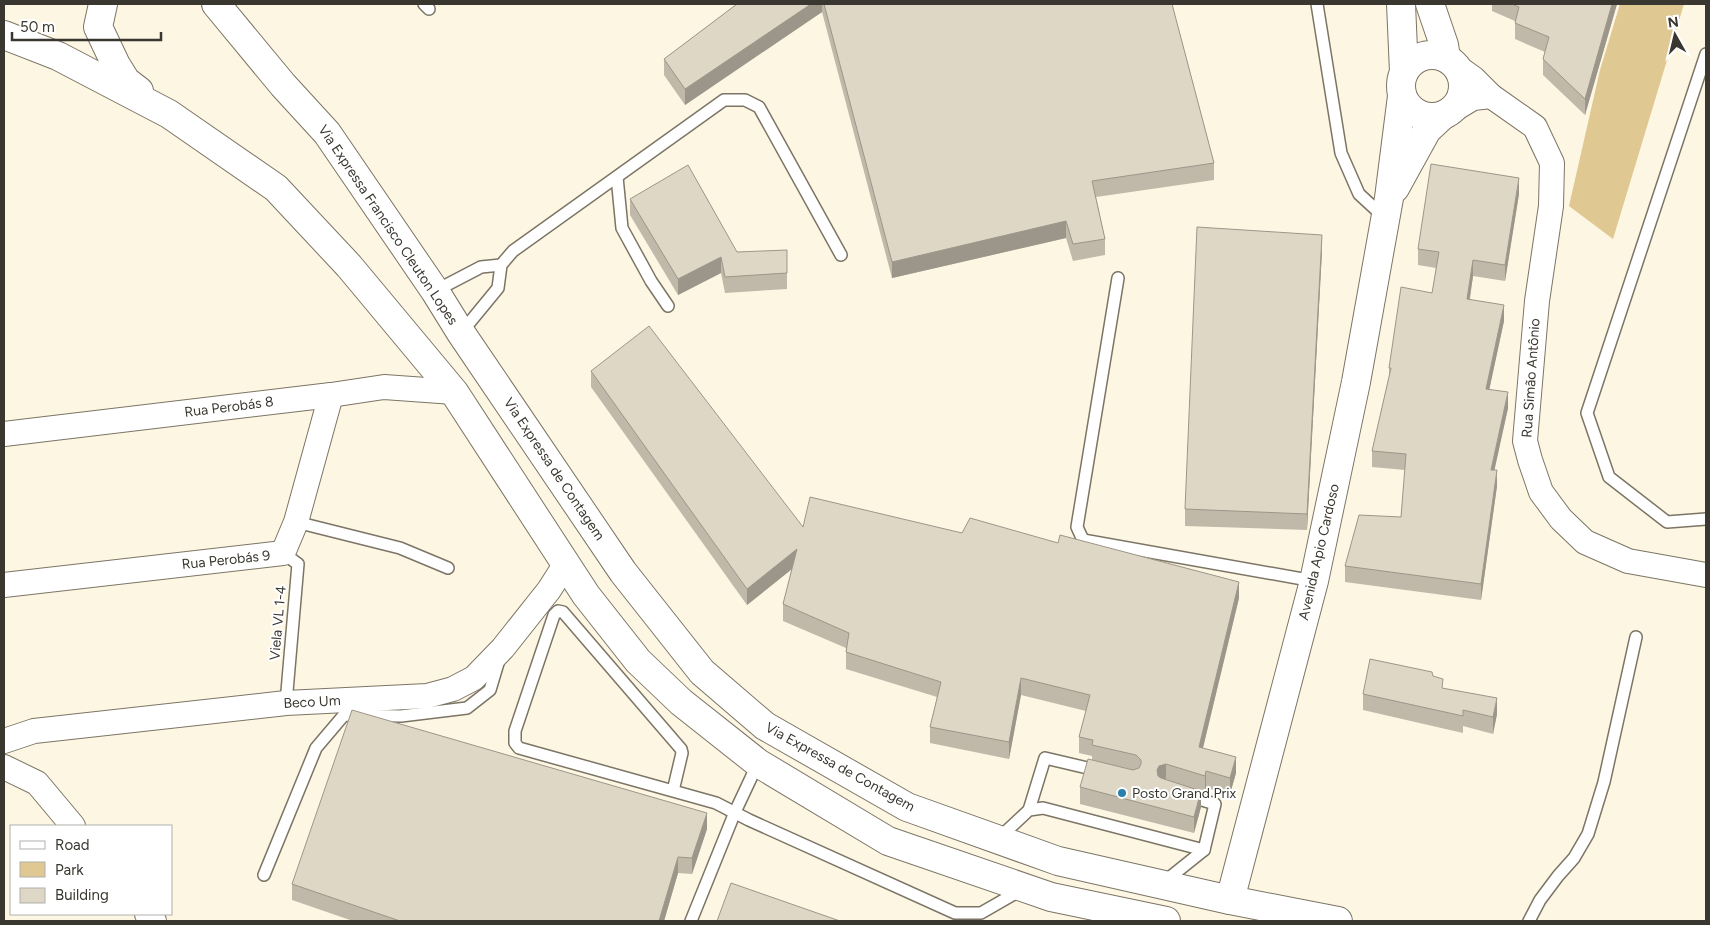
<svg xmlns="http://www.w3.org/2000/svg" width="1710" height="925" viewBox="0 0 1710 925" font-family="Figtree,sans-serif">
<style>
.green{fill:#dfc891}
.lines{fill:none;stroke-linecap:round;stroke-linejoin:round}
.service-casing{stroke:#7c7565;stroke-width:14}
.minor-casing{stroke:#7c7565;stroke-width:26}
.tertiary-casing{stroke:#7c7565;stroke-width:30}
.trunk-casing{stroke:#7c7565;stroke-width:30}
.service{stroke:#fff;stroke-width:11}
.minor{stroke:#fff;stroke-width:24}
.tertiary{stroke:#fff;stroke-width:28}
.trunk{stroke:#fff;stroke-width:28}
.wall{fill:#c0b9a9}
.shaded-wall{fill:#9c968a}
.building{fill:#dfd7c5;stroke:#9c968a}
.poi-dot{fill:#297fae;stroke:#fff;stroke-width:2}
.labels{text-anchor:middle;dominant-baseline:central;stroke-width:4;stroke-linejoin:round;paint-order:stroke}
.street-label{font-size:14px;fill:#3a3730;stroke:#fff}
.poi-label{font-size:14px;fill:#3a3730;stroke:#fff;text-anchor:start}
</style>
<rect width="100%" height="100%" fill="#fdf6e3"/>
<path class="green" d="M 1620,4 L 1684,4 L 1613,239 L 1569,206 L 1600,70 Z"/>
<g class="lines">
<g class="service-casing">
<g id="service">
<path d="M 424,4 L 429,9"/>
<path d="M 1317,4 L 1341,153 L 1359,194 L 1384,217"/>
<path d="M 1706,54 L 1587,413 L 1609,477 L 1667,522 L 1706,519"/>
<path d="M 617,177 L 622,228 L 651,281 L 668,306"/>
<path d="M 1118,278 L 1077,527 L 1083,540 L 1314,581"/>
<path d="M 435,291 L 481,267 L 501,265"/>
<path d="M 461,333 L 498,288 L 501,265 L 513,251 L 724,100 L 745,100 L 759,107 L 841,255"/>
<path d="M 296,522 L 400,548 L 448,568"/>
<path d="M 283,553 L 298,564 L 286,703"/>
<path d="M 673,791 L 682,753 L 681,749 L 563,612 L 558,611 L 554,615 L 515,731 L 515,743 L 519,748 L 716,803 L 749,820 L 955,913 L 981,913 L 1021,890"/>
<path d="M 1186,795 L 1215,804 L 1204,850"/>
<path d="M 1029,810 L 1045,758 L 1100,771"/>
<path d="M 998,839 L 1029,810 L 1043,808 L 1204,850 L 1164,882"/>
<path d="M 264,875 L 316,748 L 344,715 L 401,716 L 467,708 L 490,690 L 499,660"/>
<path d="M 691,921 L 735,812 L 758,763"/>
<path d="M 1529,921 L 1540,900 L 1558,876 L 1574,858 L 1588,834 L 1604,782 L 1636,637"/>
</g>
</g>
<g class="minor-casing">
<g id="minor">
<path d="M 1456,66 L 1473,78 L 1491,96 L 1535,127 L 1552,163 L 1551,206 L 1537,301 L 1525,441 L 1530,460 L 1541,492 L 1561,519 L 1585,542 L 1628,561 L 1706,575"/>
<path d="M 1453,110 L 1473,98 L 1491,96"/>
<path d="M 4,434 L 331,395 L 384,387 L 454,392"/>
<path d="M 4,585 L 283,553 L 296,522 L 331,395"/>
<path d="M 4,741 L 34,731 L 286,703 L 427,696 L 453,689 L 474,678 L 503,648 L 549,590 L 565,565"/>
<path d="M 4,767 L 37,783 L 73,826"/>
<path d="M 147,914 L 154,921"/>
</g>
</g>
<g class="tertiary-casing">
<g id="tertiary">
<path d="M 1401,4 L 1404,72"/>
<path d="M 1430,4 L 1444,45 L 1446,58"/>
<circle cx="1432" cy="86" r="31"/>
<path d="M 1395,188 L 1427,130 L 1442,116"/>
<path d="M 1230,900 L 1314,581 L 1356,382 L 1389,198 L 1402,96"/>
</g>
</g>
<g class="trunk-casing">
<g id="trunk">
<path d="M 103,4 L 98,27 L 116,65 L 126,81 L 139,91"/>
<path d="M 216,4 L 283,85 L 327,133 L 435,291 L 461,333 L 623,572 L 702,672 L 765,726 L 907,807 L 1058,861 L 1230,900 L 1338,921"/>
<path d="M 4,35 L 58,56 L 169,114 L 276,188 L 349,266 L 454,392 L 586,595 L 638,661 L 681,702 L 758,763 L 888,841 L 1051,897 L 1166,921"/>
</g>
</g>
<use href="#service" class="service"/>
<use href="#minor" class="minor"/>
<use href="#tertiary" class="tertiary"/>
<use href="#trunk" class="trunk"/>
</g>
<g class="wall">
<path d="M 737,4 L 1172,4 L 1214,163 L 1214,180 L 1096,197 L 1105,239 L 1105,255 L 1073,261 L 1066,238 L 892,278 L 822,12 L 685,105 L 664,75 L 664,59 Z"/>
<path d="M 1492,4 L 1617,4 L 1585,115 L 1543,75 L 1543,59 L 1545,52 L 1515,39 L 1515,21 L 1492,11 Z"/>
<path d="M 1519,194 L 1505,281 L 1473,276 L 1470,299 L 1504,321 L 1489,389 L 1508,408 L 1494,470 L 1497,486 L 1481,600 L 1345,582 L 1345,566 L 1401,517 L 1405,470 L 1372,467 L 1372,451 L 1389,377 L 1389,368 L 1432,293 L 1436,268 L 1418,265 L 1418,249 Z"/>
<path d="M 630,199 L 737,252 L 787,273 L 787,289 L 725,293 L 721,273 L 678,295 L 630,215 Z"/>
<path d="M 1322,251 L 1307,530 L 1185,526 L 1185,509 Z"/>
<path d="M 591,371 L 803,527 L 962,533 L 1239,598 L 1203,748 L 1236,773 L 1230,794 L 1206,788 L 1205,793 L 1201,792 L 1201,807 L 1194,833 L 1080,804 L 1080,787 L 1092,760 L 1092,756 L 1079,753 L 1079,737 L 1086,711 L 1021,695 L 1009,759 L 930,743 L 930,727 L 937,697 L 846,669 L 846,648 L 783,621 L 783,604 L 792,569 L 747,605 L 591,387 Z"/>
<path d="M 1433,676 L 1443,689 L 1497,714 L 1493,734 L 1463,726 L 1463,733 L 1363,710 L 1363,694 Z"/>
<path d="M 707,829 L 692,874 L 678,873 L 664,921 L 353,921 L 292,900 L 292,884 Z"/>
</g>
<g class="shaded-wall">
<path d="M 811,4 L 822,4 L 822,12 L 685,105 L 685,89 Z"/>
<path d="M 1612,4 L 1617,4 L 1585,115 L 1585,99 Z"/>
<path d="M 1519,178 L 1519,194 L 1505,281 L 1505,265 Z"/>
<path d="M 1066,221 L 1066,238 L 892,278 L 892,262 Z"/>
<path d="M 1322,235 L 1322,251 L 1307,530 L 1307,514 Z"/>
<path d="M 721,257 L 721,273 L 678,295 L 678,279 Z"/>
<path d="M 1473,260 L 1473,276 L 1467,315 L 1467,299 Z"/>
<path d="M 1504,305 L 1504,321 L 1486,405 L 1486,389 Z"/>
<path d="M 1508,392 L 1508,408 L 1491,486 L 1491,470 Z"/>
<path d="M 1497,470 L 1497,486 L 1481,600 L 1481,584 Z"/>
<path d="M 797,549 L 797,565 L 747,605 L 747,589 Z"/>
<path d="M 1239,582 L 1239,598 L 1199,764 L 1199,747 Z"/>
<path d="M 1021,678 L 1021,695 L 1009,759 L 1009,742 Z"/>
<path d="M 1497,698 L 1497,714 L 1493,734 L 1493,717 Z"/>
<path d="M 1236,757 L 1236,773 L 1230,794 L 1230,778 Z"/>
<path d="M 1166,764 L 1166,781 L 1159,782 L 1157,770 L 1159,766 Z"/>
<path d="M 1206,771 L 1206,788 L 1205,793 L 1205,776 Z"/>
<path d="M 1201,791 L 1201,807 L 1194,833 L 1194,817 Z"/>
<path d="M 707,813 L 707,829 L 692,874 L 692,858 Z"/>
<path d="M 678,857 L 678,873 L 664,921 L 659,921 Z"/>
</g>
<g class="building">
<path d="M 737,4 L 811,4 L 685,89 L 664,59 Z"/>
<path d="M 824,4 L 1172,4 L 1214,163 L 1092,181 L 1105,239 L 1073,244 L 1066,221 L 892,262 Z"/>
<path d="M 1512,4 L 1612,4 L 1585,99 L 1543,59 L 1549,37 L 1515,23 L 1519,7 Z"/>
<path d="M 1431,164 L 1519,178 L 1505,265 L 1473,260 L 1467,299 L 1504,305 L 1486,389 L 1508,392 L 1491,470 L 1497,470 L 1481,584 L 1345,566 L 1359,515 L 1401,517 L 1406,454 L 1372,451 L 1391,368 L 1389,368 L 1401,287 L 1432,293 L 1439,252 L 1418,249 Z"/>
<path d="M 688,165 L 737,252 L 787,250 L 787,273 L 725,277 L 721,257 L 678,279 L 630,199 Z"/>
<path d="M 1197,227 L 1322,235 L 1307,514 L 1185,509 Z"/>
<path d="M 649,326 L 803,527 L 810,497 L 962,533 L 970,518 L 1058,543 L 1060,535 L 1239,582 L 1199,747 L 1236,757 L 1230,778 L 1206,771 L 1205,776 L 1166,764 L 1159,766 L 1157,770 L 1158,776 L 1161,778 L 1201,791 L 1194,817 L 1080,787 L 1088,759 L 1133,770 L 1139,768 L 1141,764 L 1141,760 L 1136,755 L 1092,745 L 1093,740 L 1079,737 L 1090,695 L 1021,678 L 1009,742 L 930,727 L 941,682 L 846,652 L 849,633 L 783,604 L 797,549 L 747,589 L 591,371 Z"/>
<path d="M 1370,659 L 1432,672 L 1433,676 L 1443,679 L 1442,688 L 1497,698 L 1493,717 L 1463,710 L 1463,716 L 1363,694 Z"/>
<path d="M 352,710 L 707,813 L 692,858 L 678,857 L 659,921 L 400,921 L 292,884 Z"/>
<path d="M 731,883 L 840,921 L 717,921 Z"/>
</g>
<circle class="poi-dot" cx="1122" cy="793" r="5"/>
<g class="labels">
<g class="street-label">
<text transform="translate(388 225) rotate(56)">Via Expressa Francisco Cleuton Lopes</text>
<text transform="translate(1531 378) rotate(-86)">Rua Simão Antônio</text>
<text transform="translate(229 407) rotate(-7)">Rua Perobás 8</text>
<text transform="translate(554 469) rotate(56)">Via Expressa de Contagem</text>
<text transform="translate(1319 552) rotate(-77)">Avenida Apio Cardoso</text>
<text transform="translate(226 560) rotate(-6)">Rua Perobás 9</text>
<text transform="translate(278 623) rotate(-85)">Viela VL 1-4</text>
<text transform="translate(312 702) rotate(-3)">Beco Um</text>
<text transform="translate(840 767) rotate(29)">Via Expressa de Contagem</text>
</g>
<g class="poi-label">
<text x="1132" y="793">Posto Grand Prix</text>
</g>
</g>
<rect width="1710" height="925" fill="none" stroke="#3a3730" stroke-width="10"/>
<rect x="10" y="825" width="162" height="90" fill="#ffffff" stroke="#b0afac"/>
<rect x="20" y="841" width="25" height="8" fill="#ffffff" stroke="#b0afac"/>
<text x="55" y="850" font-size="15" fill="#3a3730">Road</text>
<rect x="20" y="862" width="25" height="15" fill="#dfc891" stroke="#b0afac"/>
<text x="55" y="875" font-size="15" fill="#3a3730">Park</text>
<rect x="20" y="888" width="25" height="15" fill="#dfd7c5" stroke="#b0afac"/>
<text x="55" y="900" font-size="15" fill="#3a3730">Building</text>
<g transform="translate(1675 35) rotate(352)" stroke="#ffffff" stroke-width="4" paint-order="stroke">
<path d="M0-4L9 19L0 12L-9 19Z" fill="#3a3730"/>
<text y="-8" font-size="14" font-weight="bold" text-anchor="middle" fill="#3a3730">N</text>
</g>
<path d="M12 32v8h149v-8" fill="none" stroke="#3a3730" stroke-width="2.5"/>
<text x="20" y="32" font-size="15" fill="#3a3730" stroke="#ffffff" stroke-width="4" paint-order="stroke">50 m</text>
</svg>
